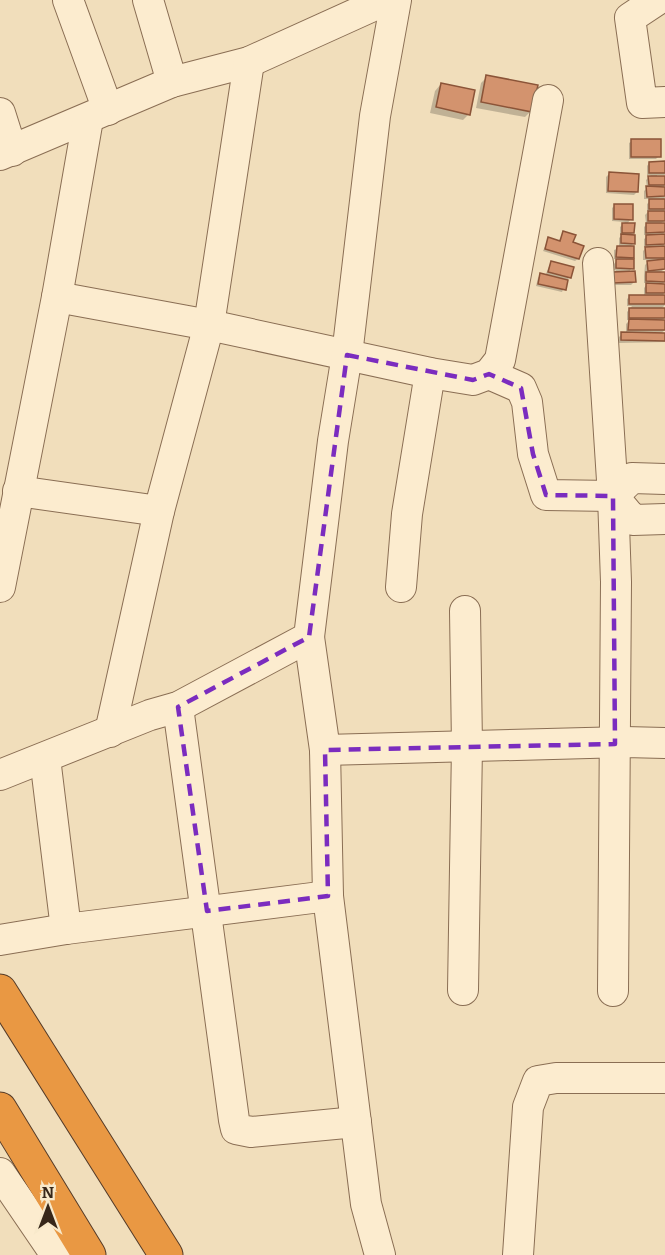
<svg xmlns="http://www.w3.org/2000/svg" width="665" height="1255" viewBox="0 0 665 1255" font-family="Bitter,serif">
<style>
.shadow{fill:#0003}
.building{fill:#d3936e;stroke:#8b5438;stroke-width:1.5}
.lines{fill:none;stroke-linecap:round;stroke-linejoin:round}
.minor-casing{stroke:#8a6e54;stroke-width:32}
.highway-casing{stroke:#563c29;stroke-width:35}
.minor{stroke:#fceccf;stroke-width:30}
.highway{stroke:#e99843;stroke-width:33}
.marked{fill:none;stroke:#7b2cbf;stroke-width:4.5;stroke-dasharray:12 8;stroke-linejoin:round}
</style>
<rect width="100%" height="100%" fill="#f1debb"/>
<g class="shadow">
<path d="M 487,77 L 531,111 L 525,117 L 476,108 L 481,83 Z"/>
<path d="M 441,84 L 469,114 L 463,120 L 430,113 L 435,91 Z"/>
<path d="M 632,141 L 659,156 L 656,159 L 629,159 L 629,143 Z"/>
<path d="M 649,163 L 665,163 L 665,175 L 657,175 L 657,178 L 665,178 L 665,198 L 662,201 L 665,201 L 665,220 L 660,224 L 665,232 L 660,236 L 665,236 L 665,244 L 661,248 L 665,257 L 660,262 L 664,269 L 659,274 L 665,274 L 665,281 L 661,285 L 665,285 L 663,296 L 665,296 L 665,305 L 661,309 L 665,309 L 665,317 L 661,321 L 665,322 L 665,330 L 660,334 L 665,335 L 665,342 L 619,343 L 619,337 L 622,334 L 626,334 L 626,324 L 630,320 L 627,320 L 627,312 L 632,306 L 627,306 L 627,299 L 630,296 L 644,296 L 644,288 L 648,283 L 644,283 L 644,276 L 645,265 L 650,260 L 643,260 L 643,251 L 647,247 L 644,247 L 644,239 L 649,235 L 644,235 L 644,227 L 648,223 L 646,223 L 645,215 L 649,211 L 647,211 L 647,204 L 652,199 L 644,199 L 644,191 L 647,188 L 646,180 L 651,175 L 647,175 L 647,166 Z"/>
<path d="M 609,174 L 637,192 L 634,195 L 606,193 L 606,177 Z"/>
<path d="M 615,205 L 631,219 L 626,225 L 633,232 L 629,236 L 633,244 L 629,248 L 633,257 L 629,261 L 632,268 L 628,273 L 634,282 L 631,285 L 611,285 L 611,276 L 616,270 L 614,270 L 614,264 L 618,259 L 614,259 L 614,250 L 619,248 L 619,238 L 622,235 L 620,235 L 620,227 L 625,222 L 612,221 L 612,208 Z"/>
<path d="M 563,233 L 572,243 L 578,259 L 575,261 L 543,251 L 548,239 L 558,242 Z"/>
<path d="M 551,262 L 569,277 L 562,292 L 536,286 L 538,278 L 540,275 L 545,276 Z"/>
</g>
<g class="building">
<path d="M 486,75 L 538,85 L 532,112 L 481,102 Z"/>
<path d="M 441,83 L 475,90 L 470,115 L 436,107 Z"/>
<rect x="631" y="139" width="30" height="18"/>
<path d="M 665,161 L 665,173 L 649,173 L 649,162 Z"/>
<path d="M 609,172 L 639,174 L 638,192 L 608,191 Z"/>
<path d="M 648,176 L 665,176 L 665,185 L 649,185 Z"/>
<path d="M 646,186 L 665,187 L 665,196 L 647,197 Z"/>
<rect x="649" y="199" width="16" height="10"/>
<path d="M 614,204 L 633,204 L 633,220 L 614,219 Z"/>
<rect x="648" y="211" width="17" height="10"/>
<path d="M 622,223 L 635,223 L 634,233 L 622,233 Z"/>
<path d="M 646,223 L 665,223 L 665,232 L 646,233 Z"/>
<path d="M 563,231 L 576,235 L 573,242 L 584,246 L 579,259 L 545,249 L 548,237 L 560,241 Z"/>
<path d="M 621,234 L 635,235 L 635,244 L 621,243 Z"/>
<path d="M 665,234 L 665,244 L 646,245 L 646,235 Z"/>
<path d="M 617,246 L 634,246 L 634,258 L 616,257 Z"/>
<path d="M 665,246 L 665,258 L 646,258 L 645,247 Z"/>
<path d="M 616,259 L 634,259 L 634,269 L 616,268 Z"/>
<path d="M 665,259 L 665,269 L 648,271 L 647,261 Z"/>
<path d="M 551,261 L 574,267 L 571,278 L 548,272 Z"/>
<path d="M 635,271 L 636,282 L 613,283 L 613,272 Z"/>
<path d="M 646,272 L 665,272 L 665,282 L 646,281 Z"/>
<path d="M 540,273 L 568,280 L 566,290 L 538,284 Z"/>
<path d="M 646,283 L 665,284 L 665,293 L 646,293 Z"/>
<rect x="629" y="295" width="36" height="9"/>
<rect x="629" y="308" width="36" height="10"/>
<path d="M 629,319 L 665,320 L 665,330 L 628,330 Z"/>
<path d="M 621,332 L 665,333 L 665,341 L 621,340 Z"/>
</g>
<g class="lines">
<g class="minor-casing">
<g id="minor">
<path d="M 68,0 L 108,110"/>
<path d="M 148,0 L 172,82"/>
<path d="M 657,0 L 630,18 L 642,103 L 665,102"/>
<path d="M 0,113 L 12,151"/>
<path d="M 0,155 L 172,82 L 249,62 L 386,0"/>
<path d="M 598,263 L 613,496 L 616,582 L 613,991"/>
<path d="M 57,297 L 209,325 L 430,373 L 473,380 L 489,374 L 500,360 L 548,100"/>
<path d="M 489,374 L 521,388 L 527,402 L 533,454 L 546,495 L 613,496 L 632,478 L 665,479"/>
<path d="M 18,491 L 159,511"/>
<path d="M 613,496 L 633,520 L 665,519"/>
<path d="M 0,587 L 57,297 L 88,119"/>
<path d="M 401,587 L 407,514 L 430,373"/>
<path d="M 309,637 L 325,750 L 328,896 L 366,1204 L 380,1255"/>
<path d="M 178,707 L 234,1120 L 236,1129 L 251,1132 L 356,1122"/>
<path d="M 110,732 L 159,511 L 209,325 L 249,62"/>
<path d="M 325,750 L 625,742 L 665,743"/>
<path d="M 45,758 L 66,929"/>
<path d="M 0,775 L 150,715 L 178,707 L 309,637 L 333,441 L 347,355 L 375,116 L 396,0"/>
<path d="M 0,940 L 66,929 L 328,896"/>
<path d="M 463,990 L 467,746 L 465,611"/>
<path d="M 0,1173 L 56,1255"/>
<path d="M 518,1255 L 528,1107 L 538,1081 L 556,1078 L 665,1078"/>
</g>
</g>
<g class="highway-casing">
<g id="highway">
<path d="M 0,991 L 166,1255"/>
<path d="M 0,1109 L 89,1255"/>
</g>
</g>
<use href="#minor" class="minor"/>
<use href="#highway" class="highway"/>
</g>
<path class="marked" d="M 347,355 L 473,380 L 489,374 L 521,388 L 533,454 L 546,495 L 613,496 L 615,744 L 325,750 L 328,896 L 207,911 L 178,707 L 309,637 Z"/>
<g transform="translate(48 1207)" stroke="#f8e9cb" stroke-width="4.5" paint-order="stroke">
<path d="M0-4.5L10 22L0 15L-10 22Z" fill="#37271a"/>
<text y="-9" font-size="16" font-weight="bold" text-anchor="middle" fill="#37271a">N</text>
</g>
</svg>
